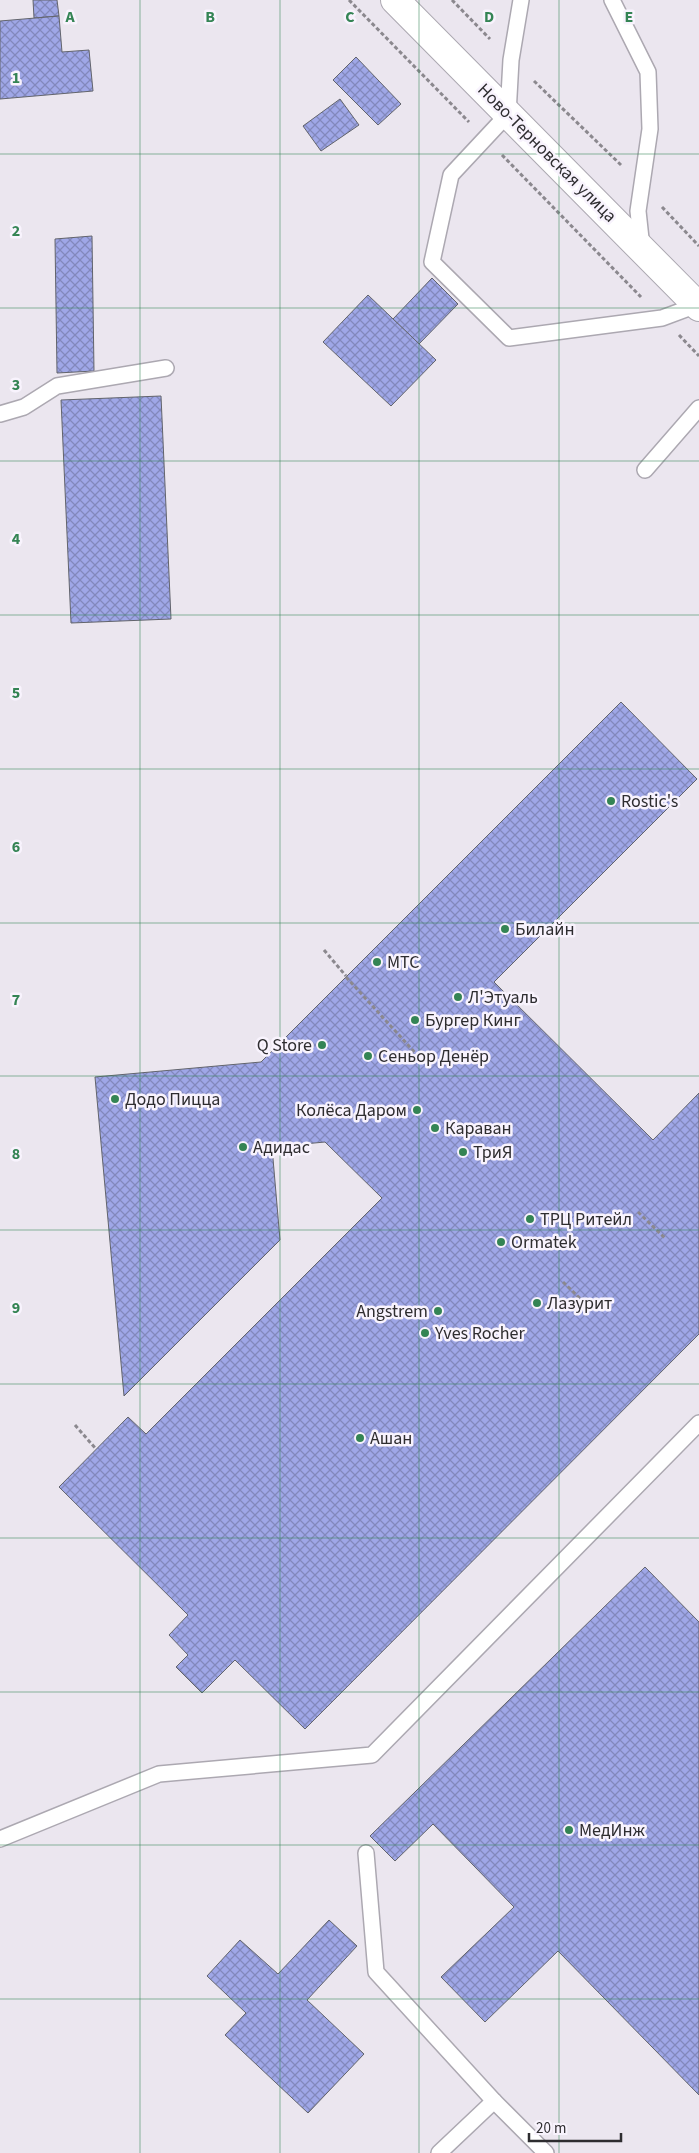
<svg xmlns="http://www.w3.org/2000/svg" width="699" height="2153" viewBox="0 0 699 2153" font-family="'Source Sans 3',sans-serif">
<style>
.building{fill:url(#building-cross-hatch);stroke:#62646c}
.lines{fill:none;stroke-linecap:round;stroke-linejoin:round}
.service-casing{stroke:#aca8b1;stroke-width:18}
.secondary-casing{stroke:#aca8b1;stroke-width:30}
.path{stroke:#8b888e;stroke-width:3;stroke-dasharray:4 2.5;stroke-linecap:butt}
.service{stroke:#fff;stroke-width:15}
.secondary{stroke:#fff;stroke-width:28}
.grid{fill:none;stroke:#348454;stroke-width:1;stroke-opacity:0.55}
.poi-dot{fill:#348454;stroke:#f8f3fd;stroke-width:2}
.labels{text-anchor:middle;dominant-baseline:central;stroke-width:5;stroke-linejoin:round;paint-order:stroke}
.street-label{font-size:18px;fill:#2e2d30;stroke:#f8f3fd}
.poi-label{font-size:18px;fill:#2e2d30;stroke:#f8f3fd;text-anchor:start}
.grid-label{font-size:16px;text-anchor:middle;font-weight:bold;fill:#348454;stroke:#f8f3fd;stroke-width:5;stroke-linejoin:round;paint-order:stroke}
</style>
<defs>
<pattern id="building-cross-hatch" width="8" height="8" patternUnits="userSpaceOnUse" patternTransform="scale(1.25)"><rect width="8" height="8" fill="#9fa7e7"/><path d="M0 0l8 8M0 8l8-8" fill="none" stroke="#8288bc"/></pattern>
</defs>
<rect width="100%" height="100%" fill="#ebe6ef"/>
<g class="building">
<path d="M 33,0 L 57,0 L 59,16 L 34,18 Z"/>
<path d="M 59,16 L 62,52 L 89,50 L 93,91 L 0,99 L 0,21 Z"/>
<path d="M 356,57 L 401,104 L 378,125 L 333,80 Z"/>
<path d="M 340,99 L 359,125 L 321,151 L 303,126 Z"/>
<path d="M 92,236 L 94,371 L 57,373 L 55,239 Z"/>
<path d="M 432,278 L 458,304 L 419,344 L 393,319 Z"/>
<path d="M 368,295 L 436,360 L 391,406 L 323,342 Z"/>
<path d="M 161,396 L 171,619 L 71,623 L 61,400 Z"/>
<path d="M 621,702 L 697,779 L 494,982 L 653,1140 L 699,1093 L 699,1334 L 305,1729 L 235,1660 L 202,1693 L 176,1667 L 188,1655 L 169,1635 L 188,1615 L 59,1487 L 128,1417 L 146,1434 L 382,1198 L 325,1142 L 272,1147 L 280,1240 L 124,1396 L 95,1077 L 261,1062 Z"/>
<path d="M 645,1567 L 699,1622 L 699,2095 L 558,1951 L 485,2022 L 441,1977 L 514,1907 L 433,1824 L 395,1861 L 370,1836 Z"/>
<path d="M 329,1920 L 357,1946 L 307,2000 L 364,2054 L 308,2113 L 225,2035 L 246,2013 L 207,1976 L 240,1940 L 278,1974 Z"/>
</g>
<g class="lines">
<g class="service-casing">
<g id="service">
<path d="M 521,0 L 511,60 L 508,114 L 451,175 L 432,262 L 509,338 L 662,318 L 697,305"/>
<path d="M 612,0 L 648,72 L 650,129 L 638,211 L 642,248"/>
<path d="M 0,414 L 24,407 L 57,386 L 166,368"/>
<path d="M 645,470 L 699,408"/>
<path d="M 0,1839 L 159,1774 L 372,1755 L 699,1423"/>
<path d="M 366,1853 L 376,1972 L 494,2101 L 546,2153"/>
<path d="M 439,2153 L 494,2101"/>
</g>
</g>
<g class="secondary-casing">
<path id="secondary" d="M 395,0 L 699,307"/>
</g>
<g class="path">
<path d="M 349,0 L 469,122"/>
<path d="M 452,0 L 490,39"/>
<path d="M 534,81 L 621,165"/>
<path d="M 502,155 L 641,297"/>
<path d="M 662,207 L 699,246"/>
<path d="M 679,335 L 699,356"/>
<path d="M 324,950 L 346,976"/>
<path d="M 346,977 L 419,1057"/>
<path d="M 638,1212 L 666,1239"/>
<path d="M 563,1282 L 592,1310"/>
<path d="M 75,1425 L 96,1449"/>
</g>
<use href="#service" class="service"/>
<use href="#secondary" class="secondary"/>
</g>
<path class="grid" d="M 140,0 L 140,2153M 280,0 L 280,2153M 419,0 L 419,2153M 559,0 L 559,2153M 0,154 L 699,154M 0,308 L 699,308M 0,461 L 699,461M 0,615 L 699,615M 0,769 L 699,769M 0,923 L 699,923M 0,1076 L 699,1076M 0,1230 L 699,1230M 0,1384 L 699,1384M 0,1538 L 699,1538M 0,1692 L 699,1692M 0,1845 L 699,1845M 0,1999 L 699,1999"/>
<g class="poi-dot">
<circle cx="611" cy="801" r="5"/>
<circle cx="505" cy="929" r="5"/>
<circle cx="377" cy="962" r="5"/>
<circle cx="458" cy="997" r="5"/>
<circle cx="415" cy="1020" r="5"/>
<circle cx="322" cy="1045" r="5"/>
<circle cx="368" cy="1056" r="5"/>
<circle cx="115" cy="1099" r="5"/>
<circle cx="417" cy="1110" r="5"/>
<circle cx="435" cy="1128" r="5"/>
<circle cx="243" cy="1147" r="5"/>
<circle cx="463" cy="1152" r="5"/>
<circle cx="530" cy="1219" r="5"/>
<circle cx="501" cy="1242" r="5"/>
<circle cx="537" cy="1303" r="5"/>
<circle cx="438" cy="1311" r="5"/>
<circle cx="425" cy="1333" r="5"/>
<circle cx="360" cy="1438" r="5"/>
<circle cx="569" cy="1830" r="5"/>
</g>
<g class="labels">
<g class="street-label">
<text transform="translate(547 153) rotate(45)">Ново-Терновская улица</text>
</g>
<g class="poi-label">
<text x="621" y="801">Rostic's</text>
<text x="515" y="929">Билайн</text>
<text x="387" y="962">МТС</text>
<text x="468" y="997">Л'Этуаль</text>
<text x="425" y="1020">Бургер Кинг</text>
<text x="312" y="1045" text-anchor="end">Q Store</text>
<text x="378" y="1056">Сеньор Денёр</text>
<text x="125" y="1099">Додо Пицца</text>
<text x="407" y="1110" text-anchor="end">Колёса Даром</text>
<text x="445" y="1128">Караван</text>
<text x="253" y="1147">Адидас</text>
<text x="473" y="1152">ТриЯ</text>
<text x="540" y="1219">ТРЦ Ритейл</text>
<text x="511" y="1242">Ormatek</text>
<text x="547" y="1303">Лазурит</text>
<text x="428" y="1311" text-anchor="end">Angstrem</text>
<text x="435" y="1333">Yves Rocher</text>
<text x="370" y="1438">Ашан</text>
<text x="579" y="1830">МедИнж</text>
</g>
</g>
<g class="grid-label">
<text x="70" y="22">A</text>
<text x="210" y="22">B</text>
<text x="350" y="22">C</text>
<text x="489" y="22">D</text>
<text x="629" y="22">E</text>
<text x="16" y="83">1</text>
<text x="16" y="236">2</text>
<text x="16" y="390">3</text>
<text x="16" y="544">4</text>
<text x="16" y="698">5</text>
<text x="16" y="852">6</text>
<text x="16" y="1005">7</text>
<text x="16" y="1159">8</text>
<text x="16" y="1313">9</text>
</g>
<path d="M529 2133v8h92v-8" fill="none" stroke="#2e2d30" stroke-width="2.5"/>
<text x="536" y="2133" font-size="15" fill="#2e2d30" stroke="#f8f3fd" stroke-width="4" paint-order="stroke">20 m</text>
</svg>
